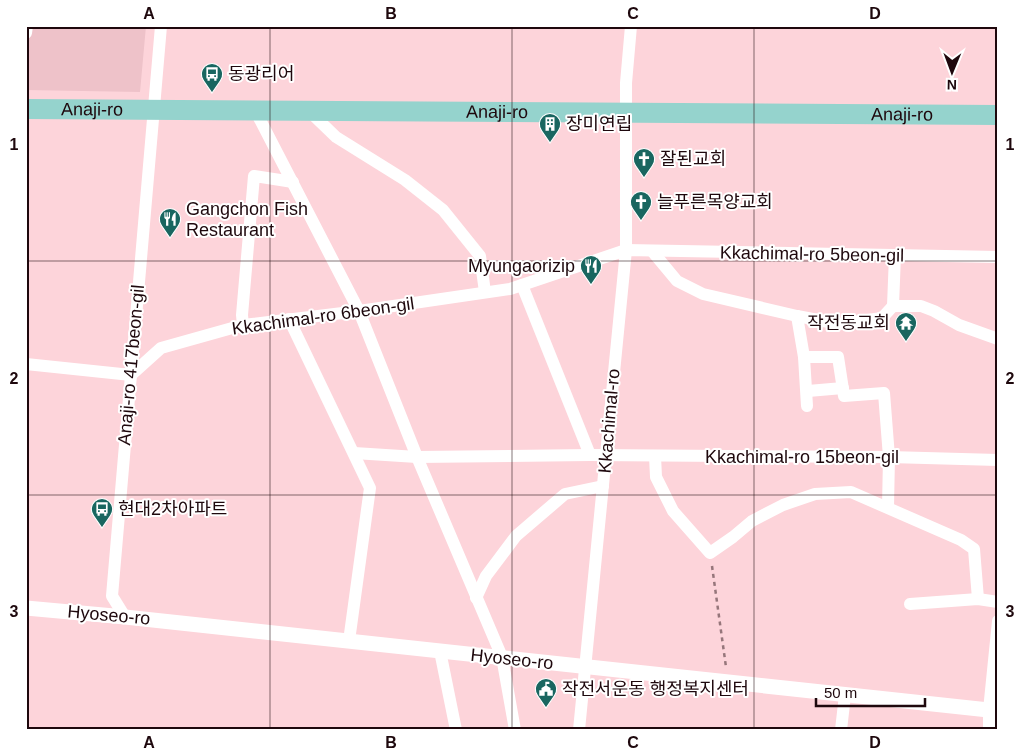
<svg xmlns="http://www.w3.org/2000/svg" width="1024" height="756" viewBox="0 0 1024 756" font-family="Helvetica,'Noto Sans KR',sans-serif">
<style>
.built{fill:#eec2c9}
.lines{fill:none;stroke-linecap:round;stroke-linejoin:round}
.path{stroke:#96767b;stroke-width:2.5;stroke-dasharray:4 4;stroke-linecap:butt}
.minor{stroke:#fff;stroke-width:12}
.tertiary{stroke:#fff;stroke-width:15}
.primary{stroke:#95d3cd;stroke-width:20}
.grid{fill:none;stroke:#1e080d;stroke-width:1;stroke-opacity:0.55}
.labels{text-anchor:middle;dominant-baseline:central;stroke-width:4;stroke-linejoin:round;paint-order:stroke}
.poi-label{font-size:18px;fill:#1e080d;stroke:#fff;text-anchor:start}
.street-label{font-size:18px;fill:#1e080d;stroke:#fff}
.neatline{fill:none;stroke:#1e080d;stroke-width:2}
.grid-label{font-size:16px;text-anchor:middle;font-weight:bold;fill:#1e080d}
</style>
<rect width="100%" height="100%" fill="#fdd4da"/>
<path class="built" d="M 26,26 L 146,26 L 140,92 L 26,90 Z"/>
<g class="lines">
<path class="path" d="M 712,566 L 726,667"/>
<g class="minor">
<path d="M 26,33 L 27,26"/>
<path d="M 255,110 L 359,311 L 417,457 L 502,657 L 515,730"/>
<path d="M 309,111 L 336,137 L 405,180 L 443,210 L 480,256 L 485,292"/>
<path d="M 652,251 L 677,281 L 703,294 L 797,316 L 839,324 L 882,318 L 893,306 L 921,306 L 934,311 L 959,325 L 998,339"/>
<path d="M 522,285 L 590,455"/>
<path d="M 893,306 L 895,255"/>
<path d="M 797,316 L 804,357 L 807,406"/>
<path d="M 289,319 L 370,488 L 349,641"/>
<path d="M 243,325 L 242,315 L 254,176 L 293,182"/>
<path d="M 804,357 L 838,357 L 844,396 L 884,393 L 889,457 L 888,507"/>
<path d="M 26,364 L 131,375 L 161,348 L 243,325 L 359,311 L 510,289 L 626,250 L 998,257"/>
<path d="M 808,391 L 843,388"/>
<path d="M 354,453 L 417,457 L 590,455 L 889,457 L 998,460"/>
<path d="M 655,456 L 656,477 L 673,511 L 710,553 L 733,537 L 752,521 L 783,505 L 815,494 L 851,492 L 961,540 L 974,549 L 978,599"/>
<path d="M 476,598 L 486,576 L 516,536 L 565,494 L 603,486"/>
<path d="M 910,604 L 978,599 L 998,602"/>
<path d="M 125,617 L 112,596 L 161,26"/>
<path d="M 440,651 L 456,730"/>
<path d="M 579,730 L 626,250 L 626,83 L 631,26"/>
<path d="M 841,730 L 845,695"/>
<path d="M 989,730 L 989,710 L 998,621"/>
</g>
<path class="tertiary" d="M 26,608 L 125,617 L 998,711"/>
<path class="primary" id="s1" d="M 26,109 L 998,115"/>
</g>
<path class="grid" d="M 270,26 L 270,730M 512,26 L 512,730M 754,26 L 754,730M 26,261 L 998,261M 26,495 L 998,495"/>
<defs>
<g id="bus-pin" transform="scale(1.125)"><path d="M0 17L-7.5 6A9.5 9.5 0 1 1 7.5 6Z" fill="#196660" stroke="#fff"/><path d="M-5-6H5V4H4V6H2V4H-2V6H-4V4H-5ZM-3.5-4V0h7V-4ZM-3.5 1.2v1.5H-2V1.2ZM2 1.2v1.5H3.5V1.2Z" fill="#fff"/></g>
<g id="building-pin" transform="scale(1.125)"><path d="M0 17L-7.5 6A9.5 9.5 0 1 1 7.5 6Z" fill="#196660" stroke="#fff"/><path d="M-4-6H4V6H1V3H-1V6H-4ZM-2.5-4.3h1.7v1.8h-1.7ZM.8-4.3h1.7v1.8H.8ZM-2.5-1h1.7V.8h-1.7ZM.8-1h1.7V.8H.8Z" fill="#fff"/></g>
<g id="church-pin" transform="scale(1.125)"><path d="M0 17L-7.5 6A9.5 9.5 0 1 1 7.5 6Z" fill="#196660" stroke="#fff"/><path d="M-1.2-6h2.4v3.5h3.3v2.4h-3.3V6h-2.4V-.1h-3.3v-2.4h3.3Z" fill="#fff"/></g>
<g id="restaurant-pin" transform="scale(1.125)"><path d="M0 17L-7.5 6A9.5 9.5 0 1 1 7.5 6Z" fill="#196660" stroke="#fff"/><path d="M-5-6h1v4h1v-4h1v4h1v-4h1v5L-1.5 .5V6h-2V.5L-5-1ZM5-6V6H3V1.5H1.5Q1.5-4 5-6Z" fill="#fff"/></g>
<g id="temple-pin" transform="scale(1.125)"><path d="M0 17L-7.5 6A9.5 9.5 0 1 1 7.5 6Z" fill="#196660" stroke="#fff"/><path d="M0-6L5-2H3V0L6.5 2.5H4V6H1.5V3h-3V6H-4V2.5H-6.5L-3 0V-2H-5Z" fill="#fff"/></g>
<g id="civic-pin" transform="scale(1.125)"><path d="M0 17L-7.5 6A9.5 9.5 0 1 1 7.5 6Z" fill="#196660" stroke="#fff"/><path d="M-.6-6.5H3V-4.5H.6V-3L4-1V1h2V6H-6V1h2V-1L-.6-3ZM-1.2 2.5V6h2.4V2.5Z" fill="#fff"/></g>
</defs>
<g fill-rule="evenodd">
<use href="#bus-pin" x="212" y="74"/>
<use href="#building-pin" x="550" y="124"/>
<use href="#church-pin" x="644" y="159"/>
<use href="#church-pin" x="641" y="202"/>
<use href="#restaurant-pin" x="170" y="219"/>
<use href="#restaurant-pin" x="591" y="266"/>
<use href="#temple-pin" x="906" y="323"/>
<use href="#bus-pin" x="102" y="509"/>
<use href="#civic-pin" x="546" y="689"/>
</g>
<g class="labels">
<g class="poi-label">
<text x="228" y="74">동광리어</text>
<text x="566" y="124">장미연립</text>
<text x="660" y="159">잘된교회</text>
<text x="657" y="202">늘푸른목양교회</text>
<text x="186" y="209">Gangchon Fish<tspan x="186" dy="21">Restaurant</tspan></text>
<text x="575" y="266" text-anchor="end">Myungaorizip</text>
<text x="890" y="323" text-anchor="end">작전동교회</text>
<text x="118" y="509">현대2차아파트</text>
<text x="562" y="689">작전서운동 행정복지센터</text>
</g>
<g class="street-label">
<text stroke="none"><textPath href="#s1" startOffset="66">Anaji-ro</textPath></text>
<text stroke="none"><textPath href="#s1" startOffset="471">Anaji-ro</textPath></text>
<text stroke="none"><textPath href="#s1" startOffset="876">Anaji-ro</textPath></text>
<text transform="translate(812 254) rotate(1)">Kkachimal-ro 5beon-gil</text>
<text transform="translate(323 316) rotate(-8)">Kkachimal-ro 6beon-gil</text>
<text transform="translate(131 365) rotate(-85)">Anaji-ro 417beon-gil</text>
<text transform="translate(609 421) rotate(-85)">Kkachimal-ro</text>
<text x="802" y="457">Kkachimal-ro 15beon-gil</text>
<text transform="translate(109 615) rotate(5)">Hyoseo-ro</text>
<text transform="translate(512 659) rotate(6)">Hyoseo-ro</text>
</g>
</g>
<rect width="1024" height="756" fill="none" stroke="#ffffff" stroke-width="55"/>
<g transform="translate(952 72) rotate(181)" stroke="#ffffff" stroke-width="4" paint-order="stroke">
<path d="M0-4L9 19L0 12L-9 19Z" fill="#1e080d"/>
<text y="-8" font-size="14" font-weight="bold" text-anchor="middle" fill="#1e080d">N</text>
</g>
<path d="M816 698v8h109v-8" fill="none" stroke="#1e080d" stroke-width="2.5"/>
<text x="824" y="698" font-size="15" fill="#1e080d" stroke="#ffffff" stroke-width="4" paint-order="stroke">50 m</text>
<rect x="28" y="28" width="968" height="700" class="neatline"/>
<g class="grid-label">
<text x="149" y="19">A</text>
<text x="391" y="19">B</text>
<text x="633" y="19">C</text>
<text x="875" y="19">D</text>
<text x="14" y="150">1</text>
<text x="1010" y="150">1</text>
<text x="14" y="384">2</text>
<text x="1010" y="384">2</text>
<text x="14" y="617">3</text>
<text x="1010" y="617">3</text>
<text x="149" y="748">A</text>
<text x="391" y="748">B</text>
<text x="633" y="748">C</text>
<text x="875" y="748">D</text>
</g>
</svg>
